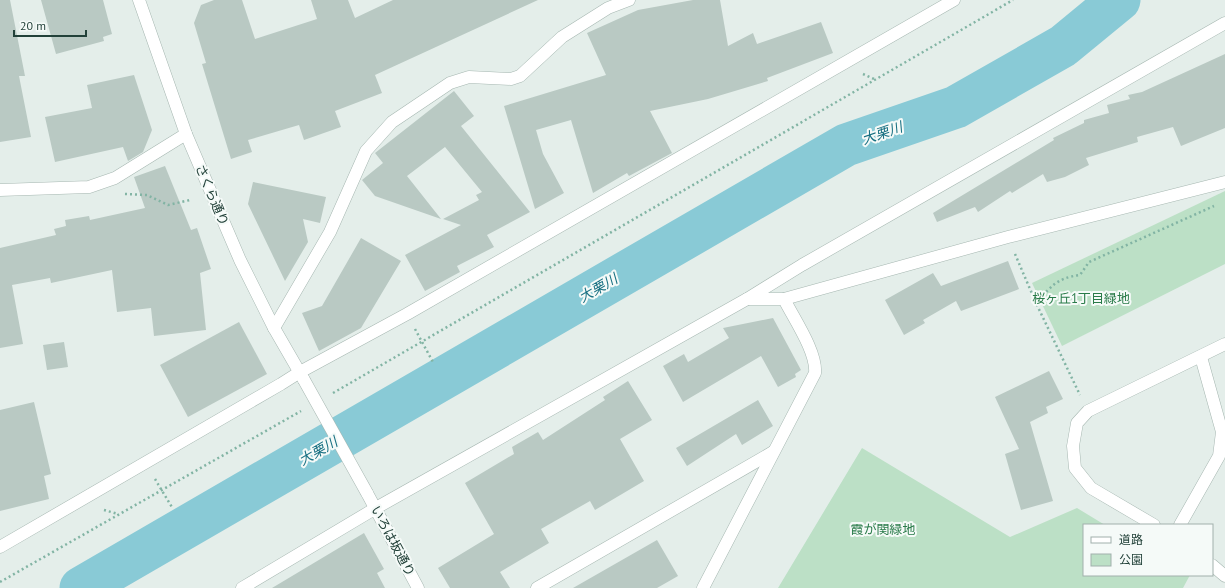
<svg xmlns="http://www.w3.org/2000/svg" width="1225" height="588" viewBox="0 0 1225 588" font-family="'PT Sans','Noto Sans JP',sans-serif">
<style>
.green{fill:#bce0c6}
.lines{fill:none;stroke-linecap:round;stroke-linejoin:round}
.river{stroke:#89cad6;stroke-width:43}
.building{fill:#b9c9c3}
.minor-casing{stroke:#a6b7b1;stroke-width:13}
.tertiary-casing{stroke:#a6b7b1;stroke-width:13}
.path{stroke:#82b4a4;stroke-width:2.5;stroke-dasharray:2 3;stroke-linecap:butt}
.minor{stroke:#fff;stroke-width:12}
.tertiary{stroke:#fff;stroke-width:12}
.tertiary-bridge-casing{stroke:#a6b7b1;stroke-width:13;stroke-linecap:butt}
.tertiary-bridge{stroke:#fff;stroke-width:12}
.labels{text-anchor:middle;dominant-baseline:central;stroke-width:4;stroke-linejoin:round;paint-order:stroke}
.street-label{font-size:13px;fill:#224139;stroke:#f5faf8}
.park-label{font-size:13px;fill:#297b49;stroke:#f5faf8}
.water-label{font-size:14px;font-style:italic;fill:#187082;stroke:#f5faf8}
</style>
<rect width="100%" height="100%" fill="#e4eeea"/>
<g class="green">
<path d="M 1225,191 L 1225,264 L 1062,346 L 1032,283 Z"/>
<path d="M 862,448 L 1010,537 L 1077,508 L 1105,525 L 1084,525 L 1084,575 L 1190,575 L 1183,588 L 778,588 Z"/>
</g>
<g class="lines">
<path class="river" d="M 81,588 L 846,145 L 956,107 L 1063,46 L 1119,0"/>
</g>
<g class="building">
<path d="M 0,0 L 10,0 L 25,76 L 19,76 L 31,137 L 0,142 Z"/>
<path d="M 41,0 L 103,0 L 112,34 L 103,37 L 104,41 L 56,54 Z"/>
<path d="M 214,0 L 242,0 L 255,39 L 317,19 L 311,0 L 348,0 L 355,18 L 393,0 L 538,0 L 375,75 L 382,93 L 335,111 L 341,127 L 304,140 L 299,125 L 248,140 L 252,152 L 231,159 L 202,64 L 206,63 L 194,23 L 201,5 Z"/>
<path d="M 693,0 L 720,0 L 728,46 L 753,33 L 757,44 L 821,22 L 833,53 L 767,78 L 768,81 L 708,99 L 650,111 L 672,153 L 629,176 L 627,173 L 593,193 L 571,120 L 536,130 L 543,154 L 564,193 L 535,209 L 504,106 L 606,75 L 587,33 L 638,10 Z"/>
<path d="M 1225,54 L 1225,128 L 1181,146 L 1173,127 L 1137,137 L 1138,142 L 1086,158 L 1089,165 L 1065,177 L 1047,182 L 1043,174 L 1012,193 L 1010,191 L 978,212 L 975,207 L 937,222 L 933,213 L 1054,140 L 1053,138 L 1084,123 L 1084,120 L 1109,113 L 1107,105 L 1130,99 L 1128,95 L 1142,92 Z"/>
<path d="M 134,75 L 152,130 L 143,152 L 128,161 L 123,147 L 55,162 L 45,117 L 92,108 L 87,85 Z"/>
<path d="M 454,91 L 474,116 L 461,126 L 530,212 L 487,235 L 494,247 L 457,266 L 460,272 L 425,291 L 405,255 L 461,225 L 443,219 L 479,200 L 476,195 L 482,192 L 445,147 L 407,176 L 441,219 L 375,196 L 362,180 L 383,163 L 375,153 Z"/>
<path d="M 165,166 L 191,230 L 197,228 L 211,269 L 200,273 L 206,330 L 154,336 L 151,308 L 117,312 L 112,270 L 51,283 L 50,278 L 12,285 L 23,344 L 0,348 L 0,248 L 56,235 L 54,229 L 66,226 L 65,220 L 89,216 L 90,220 L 145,208 L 134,177 Z"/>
<path d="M 253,182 L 326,197 L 320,223 L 303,219 L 308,242 L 285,281 L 248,204 Z"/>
<path d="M 361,238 L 401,261 L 361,328 L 319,351 L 302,313 L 322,306 Z"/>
<path d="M 1008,261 L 1019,289 L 961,311 L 956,301 L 923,320 L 925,323 L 904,335 L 885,300 L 933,273 L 941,286 Z"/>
<path d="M 773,318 L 801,370 L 795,374 L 796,377 L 778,387 L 761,356 L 683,402 L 663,366 L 684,354 L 688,362 L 729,338 L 723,328 Z"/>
<path d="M 239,322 L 267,374 L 188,417 L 160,365 Z"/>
<path d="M 64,342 L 68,367 L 47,370 L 43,345 Z"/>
<path d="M 1049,371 L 1063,399 L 1046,407 L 1048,413 L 1030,422 L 1053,501 L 1021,510 L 1005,454 L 1019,449 L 995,397 Z"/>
<path d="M 628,381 L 652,420 L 620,439 L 644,481 L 595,510 L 590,501 L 541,529 L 549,543 L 500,572 L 510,588 L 450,588 L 438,568 L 494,534 L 465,483 L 514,454 L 512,447 L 538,432 L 543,440 L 605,400 L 603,397 Z"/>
<path d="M 758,400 L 773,426 L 742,445 L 736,434 L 687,466 L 676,448 Z"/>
<path d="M 34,402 L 51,474 L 44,476 L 49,499 L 0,511 L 0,410 Z"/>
<path d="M 364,533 L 384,569 L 377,573 L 385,588 L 272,588 Z"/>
<path d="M 657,540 L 678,576 L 657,588 L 573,588 Z"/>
</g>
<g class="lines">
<g class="minor-casing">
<g id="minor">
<path d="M 0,190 L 89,187 L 115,178 L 186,134"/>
<path d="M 747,299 L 784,299 L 1008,237 L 1225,182"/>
<path d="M 274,328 L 330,232 L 366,151 L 392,122 L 450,83 L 469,77 L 511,79 L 520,76 L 562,37 L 608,8 L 629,0"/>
<path d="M 1154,525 L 1091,488 L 1075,468 L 1073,446 L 1077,423 L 1088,411 L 1225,344"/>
<path d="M 1180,525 L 1219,456 L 1222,432 L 1201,357"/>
<path d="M 0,547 L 281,384 L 300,372 L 407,314 L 954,0"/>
<path d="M 1212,565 L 1225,576"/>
<path d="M 242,588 L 376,508 L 747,299 L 802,265 L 1225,23"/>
<path d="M 537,588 L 773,452"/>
<path d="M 703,588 L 815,373 C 817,352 794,319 784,299"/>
</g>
</g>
<g class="tertiary-casing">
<g id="tertiary">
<path d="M 139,0 L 186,134 L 240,260 L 274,328 L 304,380"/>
<path d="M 367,493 L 418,588"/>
</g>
</g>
<g class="path">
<path d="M 863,74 L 874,79"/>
<path d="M 125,194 L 147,195 L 168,205 L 190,200"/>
<path d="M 1015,254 L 1036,303 L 1080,395"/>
<path d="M 1036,303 C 1051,287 1056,278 1080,275 L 1089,262 L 1214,206"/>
<path d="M 415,329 L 434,364"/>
<path d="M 333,393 L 1013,0"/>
<path d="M 155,479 L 173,509"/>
<path d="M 104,510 L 118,514"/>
<path d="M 0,582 L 301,411"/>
</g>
<use href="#minor" class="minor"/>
<use href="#tertiary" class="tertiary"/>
<g class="tertiary-bridge-casing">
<path id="tertiary-bridge" d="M 304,380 L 367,493"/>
</g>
<use href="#tertiary-bridge" class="tertiary-bridge"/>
</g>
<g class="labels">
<g class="street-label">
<text transform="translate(212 195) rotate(67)">さくら通り</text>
<text transform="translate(393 541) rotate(62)">いろは坂通り</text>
</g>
<g class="park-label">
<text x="1081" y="298">桜ヶ丘1丁目緑地</text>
<text x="883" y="529">霞が関緑地</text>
</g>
<g class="water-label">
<text transform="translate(882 133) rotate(-19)">大栗川</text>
<text transform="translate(598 288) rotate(-30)">大栗川</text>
<text transform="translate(318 451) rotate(-30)">大栗川</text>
</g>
</g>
<rect x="1083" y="524" width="130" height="52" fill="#f5faf8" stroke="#a1b0ac"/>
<rect x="1091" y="537" width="20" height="6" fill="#ffffff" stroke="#a1b0ac"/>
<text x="1119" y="544" font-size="12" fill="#224139">道路</text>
<rect x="1091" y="554" width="20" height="12" fill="#bce0c6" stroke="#a1b0ac"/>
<text x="1119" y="564" font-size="12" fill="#224139">公園</text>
<path d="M14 30v6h72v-6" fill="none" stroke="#224139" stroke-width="2"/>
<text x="20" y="30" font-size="12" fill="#224139" stroke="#f5faf8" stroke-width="3" paint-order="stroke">20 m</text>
</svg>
